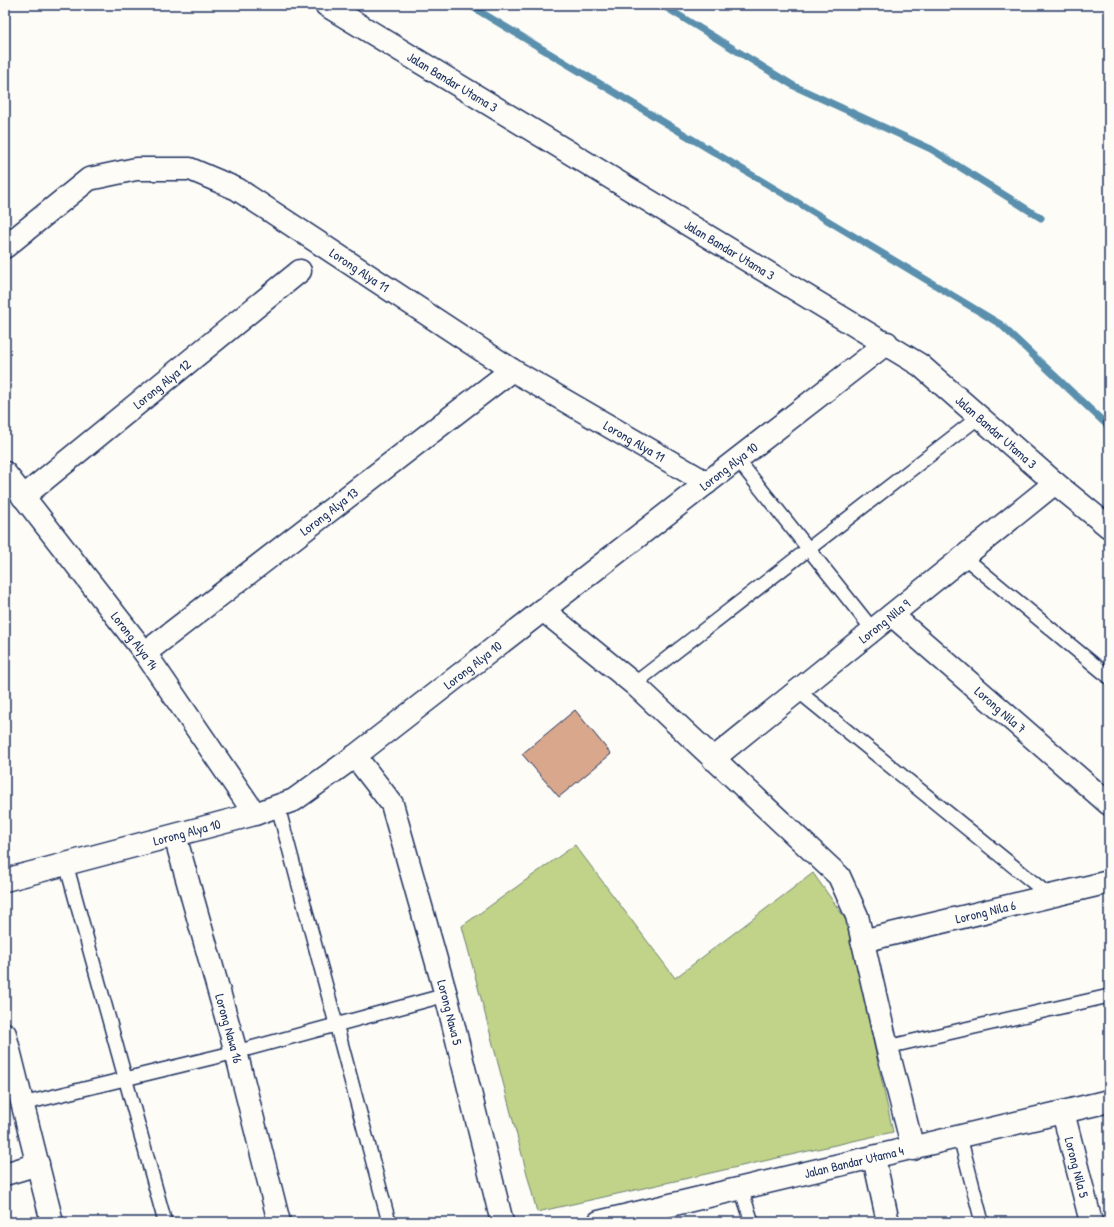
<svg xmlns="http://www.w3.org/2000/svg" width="1114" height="1227" viewBox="0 0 1114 1227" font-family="'Patrick Hand',sans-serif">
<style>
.green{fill:#c0d388;stroke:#6e8173}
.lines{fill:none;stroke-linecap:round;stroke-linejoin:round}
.stream{stroke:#5a90ad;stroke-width:7}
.building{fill:#d9a88c;stroke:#1b2f5e}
.lane-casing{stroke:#1b2f5e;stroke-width:16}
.street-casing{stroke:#1b2f5e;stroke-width:25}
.lane{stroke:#fdfcf7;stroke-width:13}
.street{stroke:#fdfcf7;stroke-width:22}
.labels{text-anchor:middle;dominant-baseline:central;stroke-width:3;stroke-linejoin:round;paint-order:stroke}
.street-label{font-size:13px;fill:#1b2f5e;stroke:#fdfcf7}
</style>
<rect width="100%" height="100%" fill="#fdfcf7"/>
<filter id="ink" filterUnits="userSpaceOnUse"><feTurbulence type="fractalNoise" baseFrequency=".025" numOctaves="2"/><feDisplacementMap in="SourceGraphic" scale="8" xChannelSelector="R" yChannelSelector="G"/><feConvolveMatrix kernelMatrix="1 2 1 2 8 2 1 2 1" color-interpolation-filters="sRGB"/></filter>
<g filter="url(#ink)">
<path class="green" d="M 575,845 L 675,978 L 813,873 L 847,921 L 893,1132 L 537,1212 L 462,926 Z"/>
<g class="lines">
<g class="stream">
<path d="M 469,5 L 1000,324 L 1109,427"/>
<path d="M 662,5 L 794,86 L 931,149 L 1041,218"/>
</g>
</g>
<path class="building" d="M 575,710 L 611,754 L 559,797 L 522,754 Z"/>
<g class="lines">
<g class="lane-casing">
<g id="lane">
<path d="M 737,459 L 873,630"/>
<path d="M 964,557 L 1109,677"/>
<path d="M 634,684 L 979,417"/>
<path d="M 798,691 L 1050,896"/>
<path d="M 278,807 L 389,1222"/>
<path d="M 66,864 L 165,1222"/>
<path d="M 887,1047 L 1109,996"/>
<path d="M 22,1104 L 236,1052 L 446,995"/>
<path d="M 960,1137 L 982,1222"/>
<path d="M 741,1189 L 752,1222"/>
</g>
</g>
<g class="street-casing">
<g id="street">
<path id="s1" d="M 326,5 L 920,365 L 1055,483 L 1109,527"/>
<path id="s2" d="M 5,247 L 89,179 L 136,169 L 190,169 L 237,189 L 512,370 L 707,483"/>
<path id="s3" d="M 5,473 L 145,653 L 255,814"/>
<path id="s4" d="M 23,497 L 300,271"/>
<path d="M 543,610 L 634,684 L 839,876 L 857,916 L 887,1047 L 913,1149"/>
<path id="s5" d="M 892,615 L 1109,804"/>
<path id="s6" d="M 145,653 L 512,370"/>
<path id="s7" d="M 355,756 L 392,804 L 446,995 L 502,1222"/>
<path id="s8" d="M 713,759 L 1055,483"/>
<path id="s9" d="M 175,836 L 236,1052 L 279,1222"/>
<path id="s10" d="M 5,880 L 255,814 L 294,800 L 355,756 L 887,343"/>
<path id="s11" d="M 862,941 L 1109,882"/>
<path d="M 5,1034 L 52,1222"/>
<path id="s12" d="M 1063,1112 L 1091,1222"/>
<path d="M 874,1158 L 888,1222"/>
<path d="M 5,1174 L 38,1164"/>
<path id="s13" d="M 599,1222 L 1109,1101"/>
</g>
</g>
<use href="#lane" class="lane"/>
<use href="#street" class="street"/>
</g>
</g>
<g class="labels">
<g class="street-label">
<text stroke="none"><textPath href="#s1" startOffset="148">Jalan Bandar Utama 3</textPath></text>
<text stroke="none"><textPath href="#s1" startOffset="472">Jalan Bandar Utama 3</textPath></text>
<text stroke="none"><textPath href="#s2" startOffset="408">Lorong Alya 11</textPath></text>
<text stroke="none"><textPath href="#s4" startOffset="179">Lorong Alya 12</textPath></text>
<text stroke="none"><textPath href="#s1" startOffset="796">Jalan Bandar Utama 3</textPath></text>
<text stroke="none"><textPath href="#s2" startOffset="732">Lorong Alya 11</textPath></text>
<text stroke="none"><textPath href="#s10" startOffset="848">Lorong Alya 10</textPath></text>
<text stroke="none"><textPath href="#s6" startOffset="232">Lorong Alya 13</textPath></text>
<text stroke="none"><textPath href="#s8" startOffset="220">Lorong Nila 9</textPath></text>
<text stroke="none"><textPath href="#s3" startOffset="212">Lorong Alya 14</textPath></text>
<text stroke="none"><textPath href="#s10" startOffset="524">Lorong Alya 10</textPath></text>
<text stroke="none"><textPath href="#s5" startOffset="144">Lorong Nila 7</textPath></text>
<text stroke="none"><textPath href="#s10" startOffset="188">Lorong Alya 10</textPath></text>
<text stroke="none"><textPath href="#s11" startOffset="127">Lorong Nila 6</textPath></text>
<text stroke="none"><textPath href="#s7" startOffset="277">Lorong Nawa 5</textPath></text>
<text stroke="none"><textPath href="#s9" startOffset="200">Lorong Nawa 16</textPath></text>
<text stroke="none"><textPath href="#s13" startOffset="262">Jalan Bandar Utama 4</textPath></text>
<text stroke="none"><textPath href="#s12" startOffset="57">Lorong Nila 5</textPath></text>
</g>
</g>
<rect width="1114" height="1227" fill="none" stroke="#fdfcf7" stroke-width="20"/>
<rect x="10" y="10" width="1094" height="1207" fill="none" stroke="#1b2f5e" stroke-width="1.5" filter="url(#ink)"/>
</svg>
